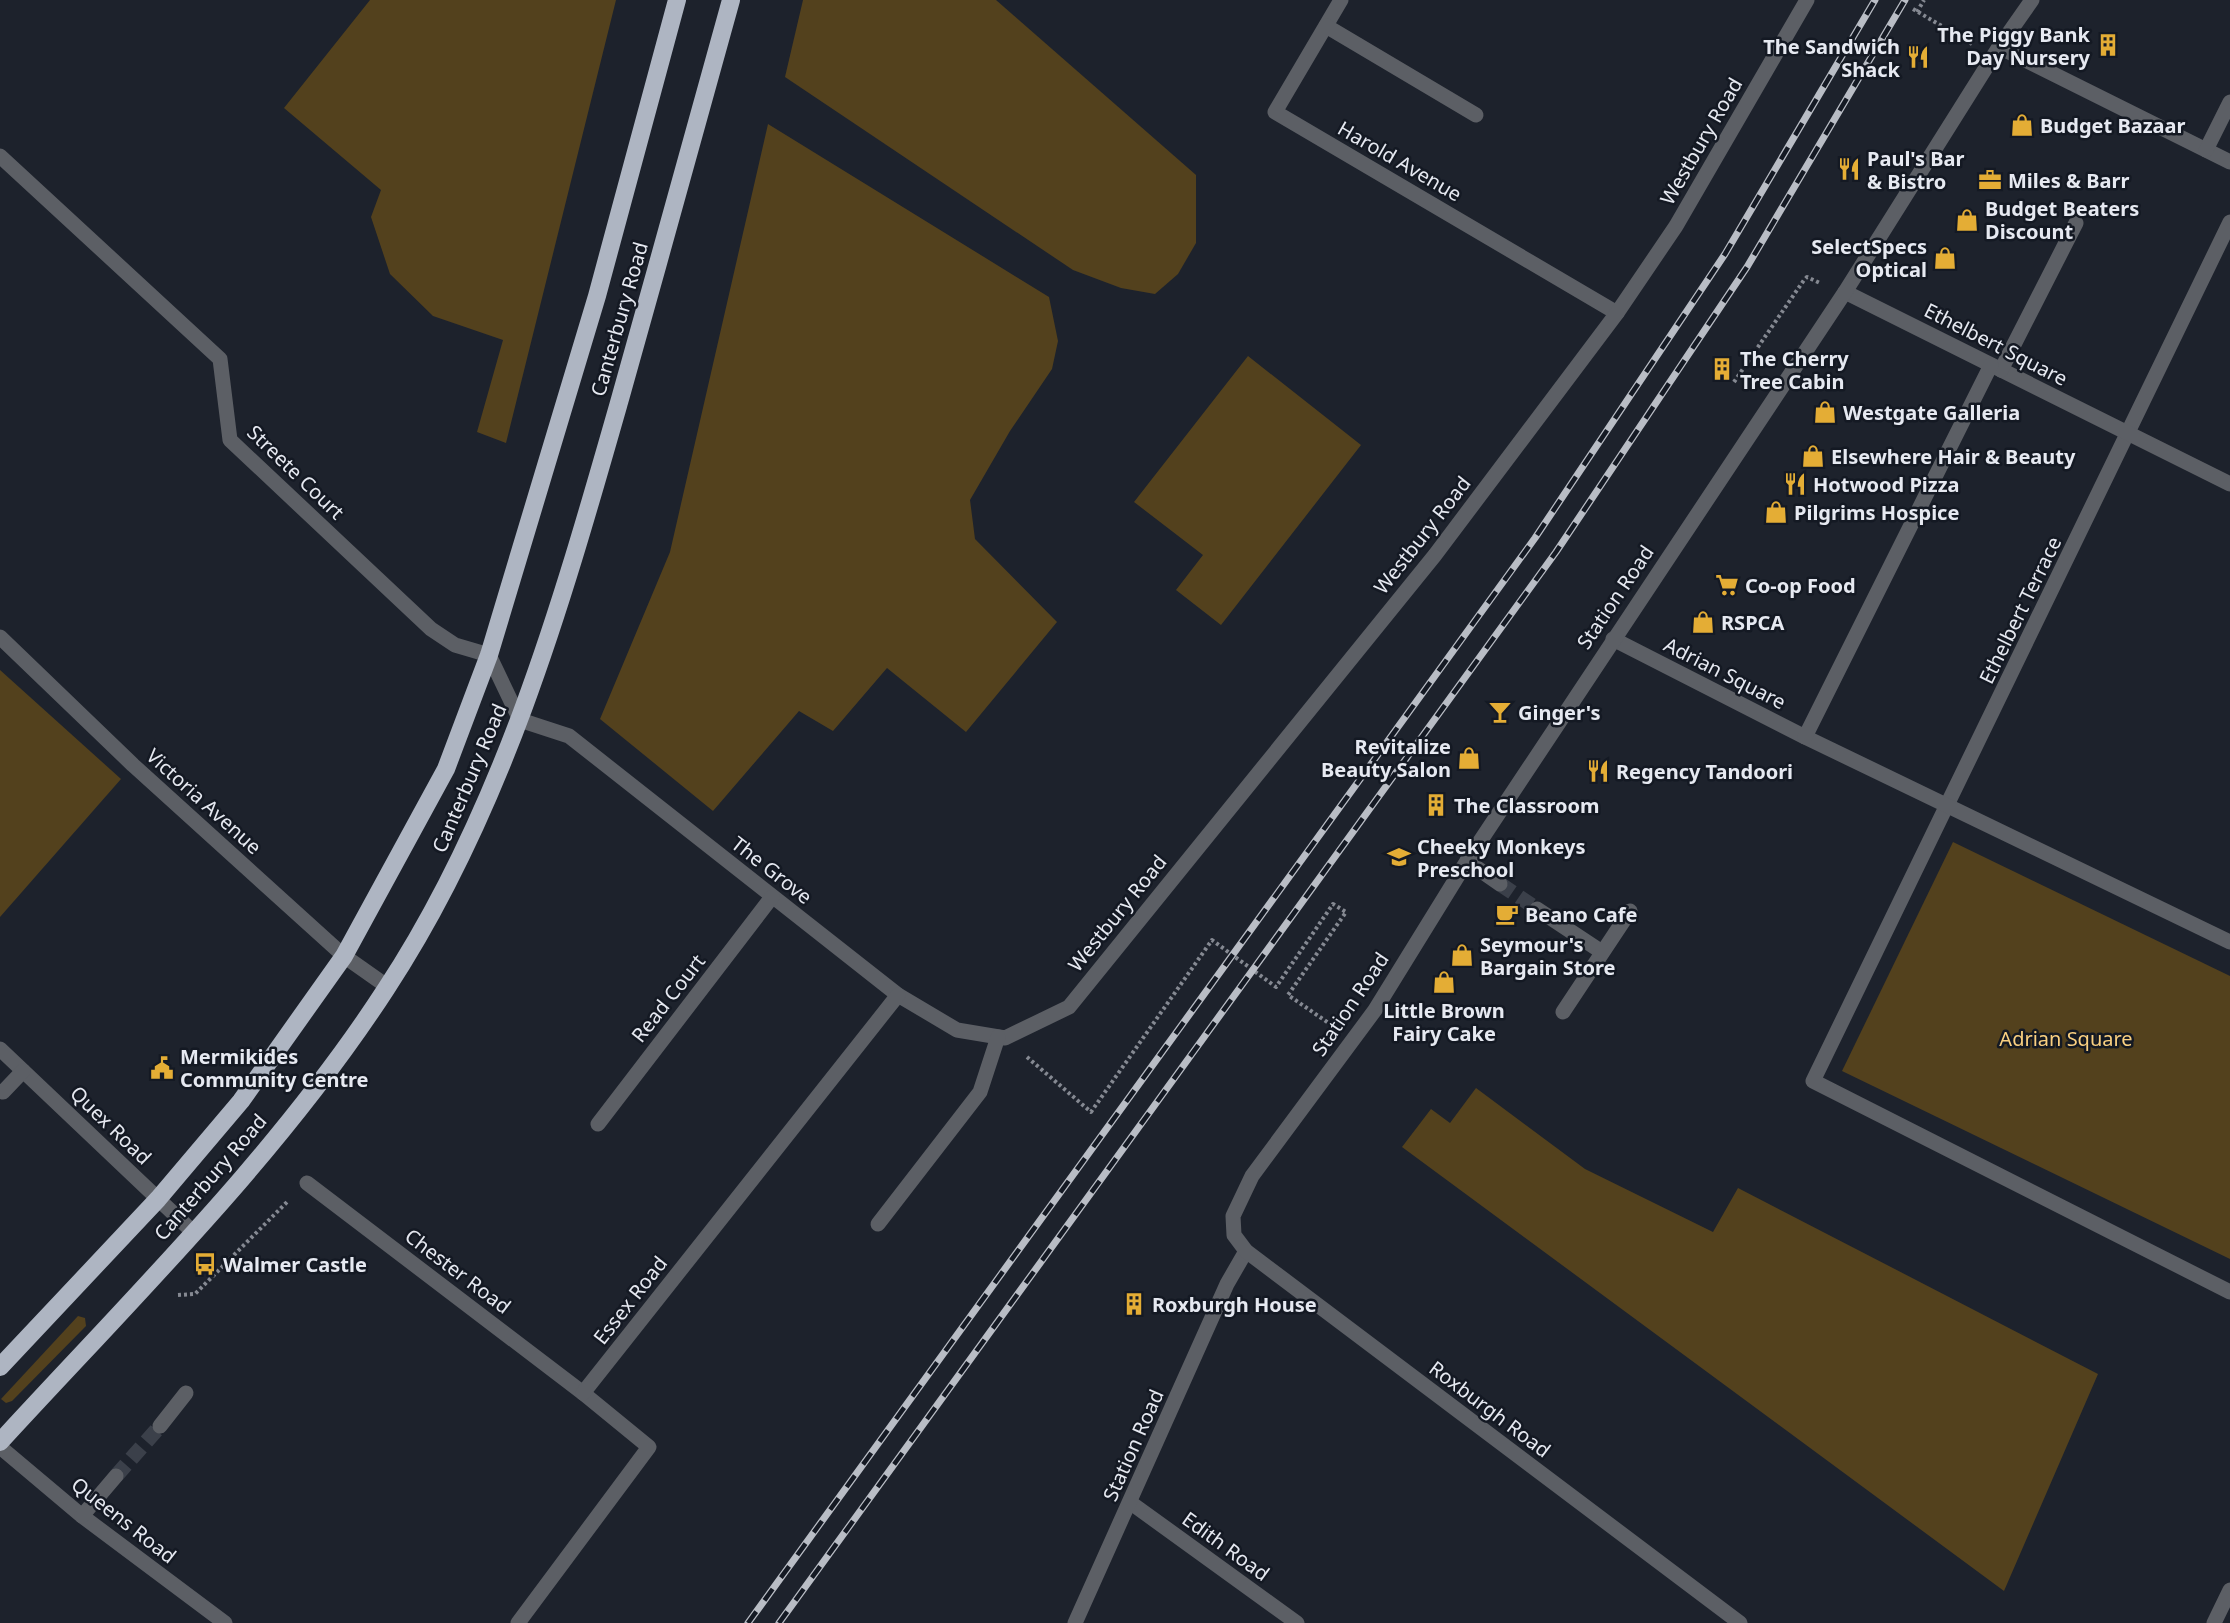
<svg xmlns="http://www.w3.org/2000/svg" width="2230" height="1623" viewBox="0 0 2230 1623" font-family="'Noto Sans',sans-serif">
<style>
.green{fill:#53411d}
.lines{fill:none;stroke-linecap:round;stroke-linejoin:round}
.minor-tunnel{stroke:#3b404a;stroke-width:15;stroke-dasharray:15 8;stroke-linecap:butt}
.path{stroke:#858992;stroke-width:4;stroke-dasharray:3 3;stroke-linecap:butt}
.minor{stroke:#5c5f65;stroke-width:15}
.highway{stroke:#aeb5c2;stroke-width:18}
.rail-casing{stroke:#b9bdc5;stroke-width:7}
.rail{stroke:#141923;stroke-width:4.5;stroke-dasharray:14;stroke-linecap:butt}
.labels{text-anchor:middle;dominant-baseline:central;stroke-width:5;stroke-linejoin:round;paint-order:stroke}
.poi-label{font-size:20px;font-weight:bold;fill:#e6e9f1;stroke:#141923;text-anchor:start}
.street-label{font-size:20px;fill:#e6e9f1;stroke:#141923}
.park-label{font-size:20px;fill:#fad080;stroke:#141923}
</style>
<rect width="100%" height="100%" fill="#1d222c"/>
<g class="green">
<path d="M 370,0 L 616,0 L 506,443 L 477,432 L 503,340 L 433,316 L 390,274 L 371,217 L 381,190 L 284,108 Z"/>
<path d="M 803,0 L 996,0 L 1196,175 L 1196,243 L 1178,274 L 1155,294 L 1121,288 L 1073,270 L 785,77 Z"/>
<path d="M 768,124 L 1049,297 L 1058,341 L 1052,369 L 1010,431 L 970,500 L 975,539 L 1057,622 L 966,732 L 887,668 L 833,731 L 799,711 L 713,811 L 600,719 L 670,552 Z"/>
<path d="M 1248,356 L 1361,445 L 1221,625 L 1176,590 L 1203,555 L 1134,502 Z"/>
<path d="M 0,670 L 121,779 L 0,917 Z"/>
<path d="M 1953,842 L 2230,976 L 2230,1259 L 1842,1071 Z"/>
<path d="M 1476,1088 L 1585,1169 L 1713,1232 L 1738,1188 L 2098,1374 L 2004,1591 L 1402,1147 L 1431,1109 L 1450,1123 Z"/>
<path d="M 78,1316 L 85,1318 L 86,1326 L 12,1401 L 6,1403 L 1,1399 Z"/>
</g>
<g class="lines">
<g class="minor-tunnel">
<path d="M 1500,884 L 1537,909"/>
<path d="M 116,1476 L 160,1426"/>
</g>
<g class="path">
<path d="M 1913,9 L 1972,44"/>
<path d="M 1917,12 L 1924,0"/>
<path d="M 1734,382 L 1804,280 L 1807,277 L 1820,283"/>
<path d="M 1027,1057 L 1091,1112 L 1212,940 L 1276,987 L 1333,904 L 1346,912 L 1288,995 L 1330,1024"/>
<path d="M 178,1295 L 195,1294 L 287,1202"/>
</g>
<g class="minor">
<path d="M 1341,0 L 1275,112 L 1617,313"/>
<path d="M 1326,26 L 1476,115"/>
<path d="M 1999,47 L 2230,162"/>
<path d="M 2206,150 L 2230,102"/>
<path d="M 0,156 L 220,359 L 230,440 L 431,629 L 455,645 L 489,655 L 520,720 L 569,736 L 898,995 L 957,1030 L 1005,1038 L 1069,1007 L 1435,555 L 1617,313 L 1676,226 L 1807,0"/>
<path d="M 2230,222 L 1813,1081 L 2230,1292"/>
<path d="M 1845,292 L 2230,484"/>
<path d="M 2001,370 L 2076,223"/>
<path d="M 0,637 L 133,765 L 344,956 L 388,987"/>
<path d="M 1613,639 L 1805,737 L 2230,942"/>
<path d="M 1805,737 L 1991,365"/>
<path d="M 1467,861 L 1500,884"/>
<path d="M 1537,909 L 1602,952"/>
<path d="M 1563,1012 L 1630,911"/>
<path d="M 0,1049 L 193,1232"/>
<path d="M 3,1092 L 23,1071"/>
<path d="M 598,1124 L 772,897"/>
<path d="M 307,1183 L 583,1393 L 649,1447 L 518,1623"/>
<path d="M 878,1224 L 980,1092 L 998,1037"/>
<path d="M 583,1393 L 898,995"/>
<path d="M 160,1426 L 186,1393"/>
<path d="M 0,1447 L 82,1516 L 225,1623"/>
<path d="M 1131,1503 L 1297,1623"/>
<path d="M 82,1516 L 116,1476"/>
<path d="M 1075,1623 L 1227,1284 L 1246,1251"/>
<path d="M 1740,1623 L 1246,1251 L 1234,1235 L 1233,1216 L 1252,1176 L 1375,1010 L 1467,861 L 1845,292 L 1999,47 L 2032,0"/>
<path d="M 2214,1623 L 2230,1590"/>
</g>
<g class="highway">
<path d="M 0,1367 L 158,1199 L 241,1101 L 344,956 L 446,769 L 489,655 L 597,296 L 677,0"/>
<path d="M 0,1442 C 133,1297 279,1154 386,989 C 503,811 562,602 620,399 C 657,266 695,133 731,0"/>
</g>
<g class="rail-casing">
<g id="rail">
<path d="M 748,1623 L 1535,538 L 1725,254 L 1875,0"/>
<path d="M 779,1623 L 1556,552 L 1747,267 L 1905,0"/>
</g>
</g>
<use href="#rail" class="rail"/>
</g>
<defs>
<g id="building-bare" transform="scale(1.8)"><path d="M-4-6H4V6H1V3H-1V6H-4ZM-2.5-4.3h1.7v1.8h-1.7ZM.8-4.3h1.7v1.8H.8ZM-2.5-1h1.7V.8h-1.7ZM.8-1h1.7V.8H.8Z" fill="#e4ad35" stroke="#141923" stroke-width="2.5" paint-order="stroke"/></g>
<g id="restaurant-bare" transform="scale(1.8)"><path d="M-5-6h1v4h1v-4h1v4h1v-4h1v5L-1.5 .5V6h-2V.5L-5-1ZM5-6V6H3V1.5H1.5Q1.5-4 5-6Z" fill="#e4ad35" stroke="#141923" stroke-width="2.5" paint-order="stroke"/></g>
<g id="shop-bare" transform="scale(1.8)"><path d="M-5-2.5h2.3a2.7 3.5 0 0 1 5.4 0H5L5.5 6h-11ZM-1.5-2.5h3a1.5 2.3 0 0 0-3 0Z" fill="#e4ad35" stroke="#141923" stroke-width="2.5" paint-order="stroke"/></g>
<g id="office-bare" transform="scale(1.8)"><path d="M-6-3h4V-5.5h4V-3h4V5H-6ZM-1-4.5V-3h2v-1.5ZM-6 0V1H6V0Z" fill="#e4ad35" stroke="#141923" stroke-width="2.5" paint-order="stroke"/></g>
<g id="supermarket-bare" transform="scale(1.8)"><path d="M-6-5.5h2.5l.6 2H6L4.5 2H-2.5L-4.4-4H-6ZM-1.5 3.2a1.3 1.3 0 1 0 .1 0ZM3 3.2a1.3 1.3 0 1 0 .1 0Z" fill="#e4ad35" stroke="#141923" stroke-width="2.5" paint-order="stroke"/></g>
<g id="bar-bare" transform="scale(1.8)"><path d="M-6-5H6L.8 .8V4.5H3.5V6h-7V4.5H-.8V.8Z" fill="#e4ad35" stroke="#141923" stroke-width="2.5" paint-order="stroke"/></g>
<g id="school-bare" transform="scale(1.8)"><path d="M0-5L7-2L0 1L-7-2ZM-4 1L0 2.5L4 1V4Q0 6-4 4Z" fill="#e4ad35" stroke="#141923" stroke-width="2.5" paint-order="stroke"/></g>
<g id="cafe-bare" transform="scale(1.8)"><path d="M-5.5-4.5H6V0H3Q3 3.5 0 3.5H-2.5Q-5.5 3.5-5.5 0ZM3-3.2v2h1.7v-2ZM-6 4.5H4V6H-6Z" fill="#e4ad35" stroke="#141923" stroke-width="2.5" paint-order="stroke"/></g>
<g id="civic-bare" transform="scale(1.8)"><path d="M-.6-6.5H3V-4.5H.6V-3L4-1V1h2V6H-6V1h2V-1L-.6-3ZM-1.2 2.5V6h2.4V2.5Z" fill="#e4ad35" stroke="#141923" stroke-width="2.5" paint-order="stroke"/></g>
<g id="bus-bare" transform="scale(1.8)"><path d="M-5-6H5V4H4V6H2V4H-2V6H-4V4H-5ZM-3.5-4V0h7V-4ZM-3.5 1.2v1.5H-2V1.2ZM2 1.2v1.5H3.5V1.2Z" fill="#e4ad35" stroke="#141923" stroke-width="2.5" paint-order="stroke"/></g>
</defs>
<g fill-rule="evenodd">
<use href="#building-bare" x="2108" y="45"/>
<use href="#restaurant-bare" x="1918" y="57"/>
<use href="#shop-bare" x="2022" y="125"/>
<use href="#restaurant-bare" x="1849" y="169"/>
<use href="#office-bare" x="1990" y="180"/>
<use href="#shop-bare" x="1967" y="220"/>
<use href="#shop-bare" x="1945" y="258"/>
<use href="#building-bare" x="1722" y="369"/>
<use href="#shop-bare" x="1825" y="412"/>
<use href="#shop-bare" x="1813" y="456"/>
<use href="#restaurant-bare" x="1795" y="484"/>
<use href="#shop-bare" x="1776" y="512"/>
<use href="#supermarket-bare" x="1727" y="585"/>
<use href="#shop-bare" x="1703" y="622"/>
<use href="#bar-bare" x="1500" y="712"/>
<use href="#shop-bare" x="1469" y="758"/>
<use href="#restaurant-bare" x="1598" y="771"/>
<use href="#building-bare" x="1436" y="805"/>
<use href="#school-bare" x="1399" y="857"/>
<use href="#cafe-bare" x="1507" y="914"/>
<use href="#shop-bare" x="1462" y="955"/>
<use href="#shop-bare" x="1444" y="982"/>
<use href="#civic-bare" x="162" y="1068"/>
<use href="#bus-bare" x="205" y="1264"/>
<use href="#building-bare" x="1134" y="1304"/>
</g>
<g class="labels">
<g class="poi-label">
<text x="2090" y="34" text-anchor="end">The Piggy Bank<tspan x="2090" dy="23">Day Nursery</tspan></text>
<text x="1900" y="46" text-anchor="end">The Sandwich<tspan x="1900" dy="23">Shack</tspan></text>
<text x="2040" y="125">Budget Bazaar</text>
<text x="1867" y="158">Paul's Bar<tspan x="1867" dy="23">&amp; Bistro</tspan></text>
<text x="2008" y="180">Miles &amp; Barr</text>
<text x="1985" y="208">Budget Beaters<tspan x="1985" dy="23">Discount</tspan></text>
<text x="1927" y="246" text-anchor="end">SelectSpecs<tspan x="1927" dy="23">Optical</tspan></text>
<text x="1740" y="358">The Cherry<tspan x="1740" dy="23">Tree Cabin</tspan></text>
<text x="1843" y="412">Westgate Galleria</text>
<text x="1831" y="456">Elsewhere Hair &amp; Beauty</text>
<text x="1813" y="484">Hotwood Pizza</text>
<text x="1794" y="512">Pilgrims Hospice</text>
<text x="1745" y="585">Co-op Food</text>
<text x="1721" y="622">RSPCA</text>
<text x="1518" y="712">Ginger's</text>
<text x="1451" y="746" text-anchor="end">Revitalize<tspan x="1451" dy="23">Beauty Salon</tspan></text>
<text x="1616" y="771">Regency Tandoori</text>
<text x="1454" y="805">The Classroom</text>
<text x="1417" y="846">Cheeky Monkeys<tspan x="1417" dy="23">Preschool</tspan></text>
<text x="1525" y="914">Beano Cafe</text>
<text x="1480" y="944">Seymour's<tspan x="1480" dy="23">Bargain Store</tspan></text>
<text x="1444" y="1010" text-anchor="middle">Little Brown<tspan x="1444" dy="23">Fairy Cake</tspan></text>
<text x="180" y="1056">Mermikides<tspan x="180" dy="23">Community Centre</tspan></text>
<text x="223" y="1264">Walmer Castle</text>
<text x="1152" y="1304">Roxburgh House</text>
</g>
<g class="street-label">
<text transform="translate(1701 141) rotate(-60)">Westbury Road</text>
<text transform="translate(1400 161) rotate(30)">Harold Avenue</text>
<text transform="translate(619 319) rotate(-74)">Canterbury Road</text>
<text transform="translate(1996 344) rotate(27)">Ethelbert Square</text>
<text transform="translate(296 472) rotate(44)">Streete Court</text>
<text transform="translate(1422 535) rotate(-52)">Westbury Road</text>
<text transform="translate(1615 597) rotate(-56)">Station Road</text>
<text transform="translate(2020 610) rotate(-64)">Ethelbert Terrace</text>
<text transform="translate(1725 673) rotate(27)">Adrian Square</text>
<text transform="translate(469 778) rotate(-67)">Canterbury Road</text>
<text transform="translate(204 801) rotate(42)">Victoria Avenue</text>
<text transform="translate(772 870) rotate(38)">The Grove</text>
<text transform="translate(1117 913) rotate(-51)">Westbury Road</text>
<text transform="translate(668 998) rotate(-52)">Read Court</text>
<text transform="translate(1350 1004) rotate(-56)">Station Road</text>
<text transform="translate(111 1125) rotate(44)">Quex Road</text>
<text transform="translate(210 1177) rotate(-49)">Canterbury Road</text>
<text transform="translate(458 1271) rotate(37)">Chester Road</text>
<text transform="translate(630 1300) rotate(-52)">Essex Road</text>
<text transform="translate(1490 1409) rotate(37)">Roxburgh Road</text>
<text transform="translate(1133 1445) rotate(-66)">Station Road</text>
<text transform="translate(124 1520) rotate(38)">Queens Road</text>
<text transform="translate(1226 1546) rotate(36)">Edith Road</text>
</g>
<g class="park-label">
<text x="2066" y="1038">Adrian Square</text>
</g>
</g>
</svg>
